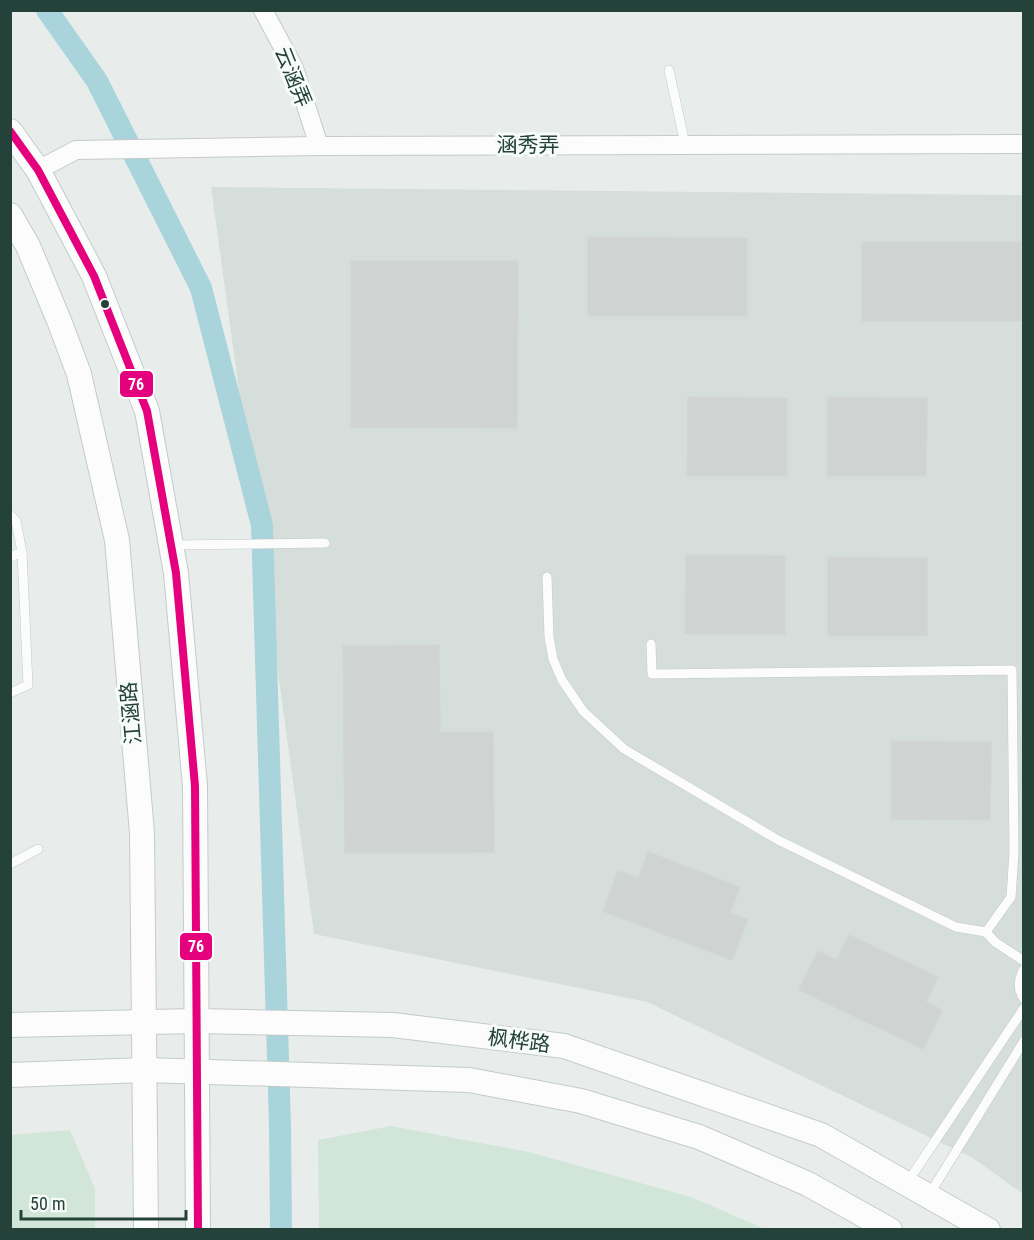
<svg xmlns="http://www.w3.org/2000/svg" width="1034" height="1240" viewBox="0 0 1034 1240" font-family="'Roboto Condensed','Noto Sans SC',sans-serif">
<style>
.built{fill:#d6dedb}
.grass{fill:#d1e6d8}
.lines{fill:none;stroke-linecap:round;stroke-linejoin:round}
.canal{stroke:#a9d4db;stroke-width:22}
.building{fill:#cfd4d2;stroke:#d1d6d4;stroke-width:1.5}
.lane-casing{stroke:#c5cac8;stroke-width:10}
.street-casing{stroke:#c5cac8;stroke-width:20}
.secondary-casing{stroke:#c3cbc8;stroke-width:26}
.lane{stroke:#fcfcfc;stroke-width:9}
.street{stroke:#fcfcfc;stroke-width:18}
.secondary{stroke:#fcfcfc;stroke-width:24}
.bus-1-casing{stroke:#f7fbf9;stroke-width:12}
.bus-1{stroke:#e5007d;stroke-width:8}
.bus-dot{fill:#24423a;stroke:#f7fbf9;stroke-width:2}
.labels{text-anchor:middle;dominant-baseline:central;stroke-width:6;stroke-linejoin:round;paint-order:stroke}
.street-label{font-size:21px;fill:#24423a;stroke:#f7fbf9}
.line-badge{stroke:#f7fbf9;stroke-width:2}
.badge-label{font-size:16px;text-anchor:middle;font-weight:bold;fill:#fff}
</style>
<rect width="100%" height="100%" fill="#e8edeb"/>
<path class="built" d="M 211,187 L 1023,195 L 1023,1194 L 973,1158 L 647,1002 L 314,934 Z"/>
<g class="grass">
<path d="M 391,1126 L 529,1152 L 691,1197 L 765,1229 L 319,1229 L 318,1140 Z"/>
<path d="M 70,1130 L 95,1189 L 95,1229 L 11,1229 L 11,1135 Z"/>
</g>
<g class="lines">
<path class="canal" d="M 47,10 L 97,81 L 201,288 L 262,525 L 280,1126 L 281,1230"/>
</g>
<g class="building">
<path d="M 588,237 L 747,238 L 747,316 L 588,316 Z"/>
<rect x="862" y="242" width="159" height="79"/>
<path d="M 351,261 L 518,261 L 517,428 L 351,427 Z"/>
<path d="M 688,397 L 787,398 L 787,476 L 687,476 Z"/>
<path d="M 828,397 L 927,398 L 926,476 L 827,476 Z"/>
<path d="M 686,555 L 785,556 L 785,634 L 685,634 Z"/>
<path d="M 828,557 L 927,558 L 927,636 L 828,636 Z"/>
<path d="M 439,645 L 440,732 L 493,732 L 494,852 L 345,853 L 343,646 Z"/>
<path d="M 891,741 L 991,742 L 990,820 L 891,819 Z"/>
<path d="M 648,852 L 740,887 L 730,913 L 748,919 L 732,960 L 603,911 L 618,871 L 639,878 Z"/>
<path d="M 849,935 L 938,977 L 926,1002 L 942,1010 L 923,1049 L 799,990 L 818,951 L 837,960 Z"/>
</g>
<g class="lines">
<g class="lane-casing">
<g id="lane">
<path d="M 669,70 L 685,144"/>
<path d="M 10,515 L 16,521 L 22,552 L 28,685 L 10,693"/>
<path d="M 172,545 L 325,543"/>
<path d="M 10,557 L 22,552"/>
<path d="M 547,577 L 549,637 L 553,659 L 562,680 L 583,711 L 624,749 L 778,840 L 956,927 L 986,932"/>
<path d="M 651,644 L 652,674 L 1012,670 L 1014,852 L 1011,897 L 986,932 L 995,942 L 1024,961"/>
<path d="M 10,864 L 38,849"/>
<path d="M 1024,969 C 1018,979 1017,989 1024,999"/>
<path d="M 907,1183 L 1024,1008"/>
<path d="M 929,1195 L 1024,1041"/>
</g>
</g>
<g class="street-casing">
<g id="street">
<path d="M 263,10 L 294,68 L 319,146"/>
<path d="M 38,170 L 76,150 L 319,146 L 1024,144"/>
</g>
</g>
<g class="secondary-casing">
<g id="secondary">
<path d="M 10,131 L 38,170 L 94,276 L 147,411 L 176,573 L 195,786 L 198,1230"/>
<path d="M 10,215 L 28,246 L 60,323 L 79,374 L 117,540 L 142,833 L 146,1230"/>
<path d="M 10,1025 L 196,1021 L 393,1025 L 564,1046 L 821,1135 L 988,1230"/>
<path d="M 10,1075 L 145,1070 L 469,1080 L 581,1101 L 699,1137 L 808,1184 L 890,1230"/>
</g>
</g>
<use href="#lane" class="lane"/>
<use href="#street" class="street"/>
<use href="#secondary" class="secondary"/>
<g class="bus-1-casing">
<path id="bus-1" d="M 10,131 L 38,170 L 94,276 L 147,411 L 176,573 L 195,786 L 198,1230"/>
</g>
<use href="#bus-1" class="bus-1"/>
</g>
<circle class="bus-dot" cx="105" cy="304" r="5"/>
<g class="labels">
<g class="street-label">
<text transform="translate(293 77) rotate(68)">云涵弄</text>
<text x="528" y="145">涵秀弄</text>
<text transform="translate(131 713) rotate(-95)">江涵路</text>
<text transform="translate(519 1041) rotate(7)">枫桦路</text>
</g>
</g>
<g class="line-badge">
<rect x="119" y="370" width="35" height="28" rx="6" fill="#e5007d"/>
<rect x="179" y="932" width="34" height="29" rx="6" fill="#e5007d"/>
</g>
<g class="badge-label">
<text x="136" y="390">76</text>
<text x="196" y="952">76</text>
</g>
<rect width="1034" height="1240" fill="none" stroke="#24423a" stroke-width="24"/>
<path d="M21 1210v9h165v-9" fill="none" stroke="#24423a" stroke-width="3"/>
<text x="30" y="1210" font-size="18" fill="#24423a" stroke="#f7fbf9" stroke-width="4.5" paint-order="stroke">50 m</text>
</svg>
